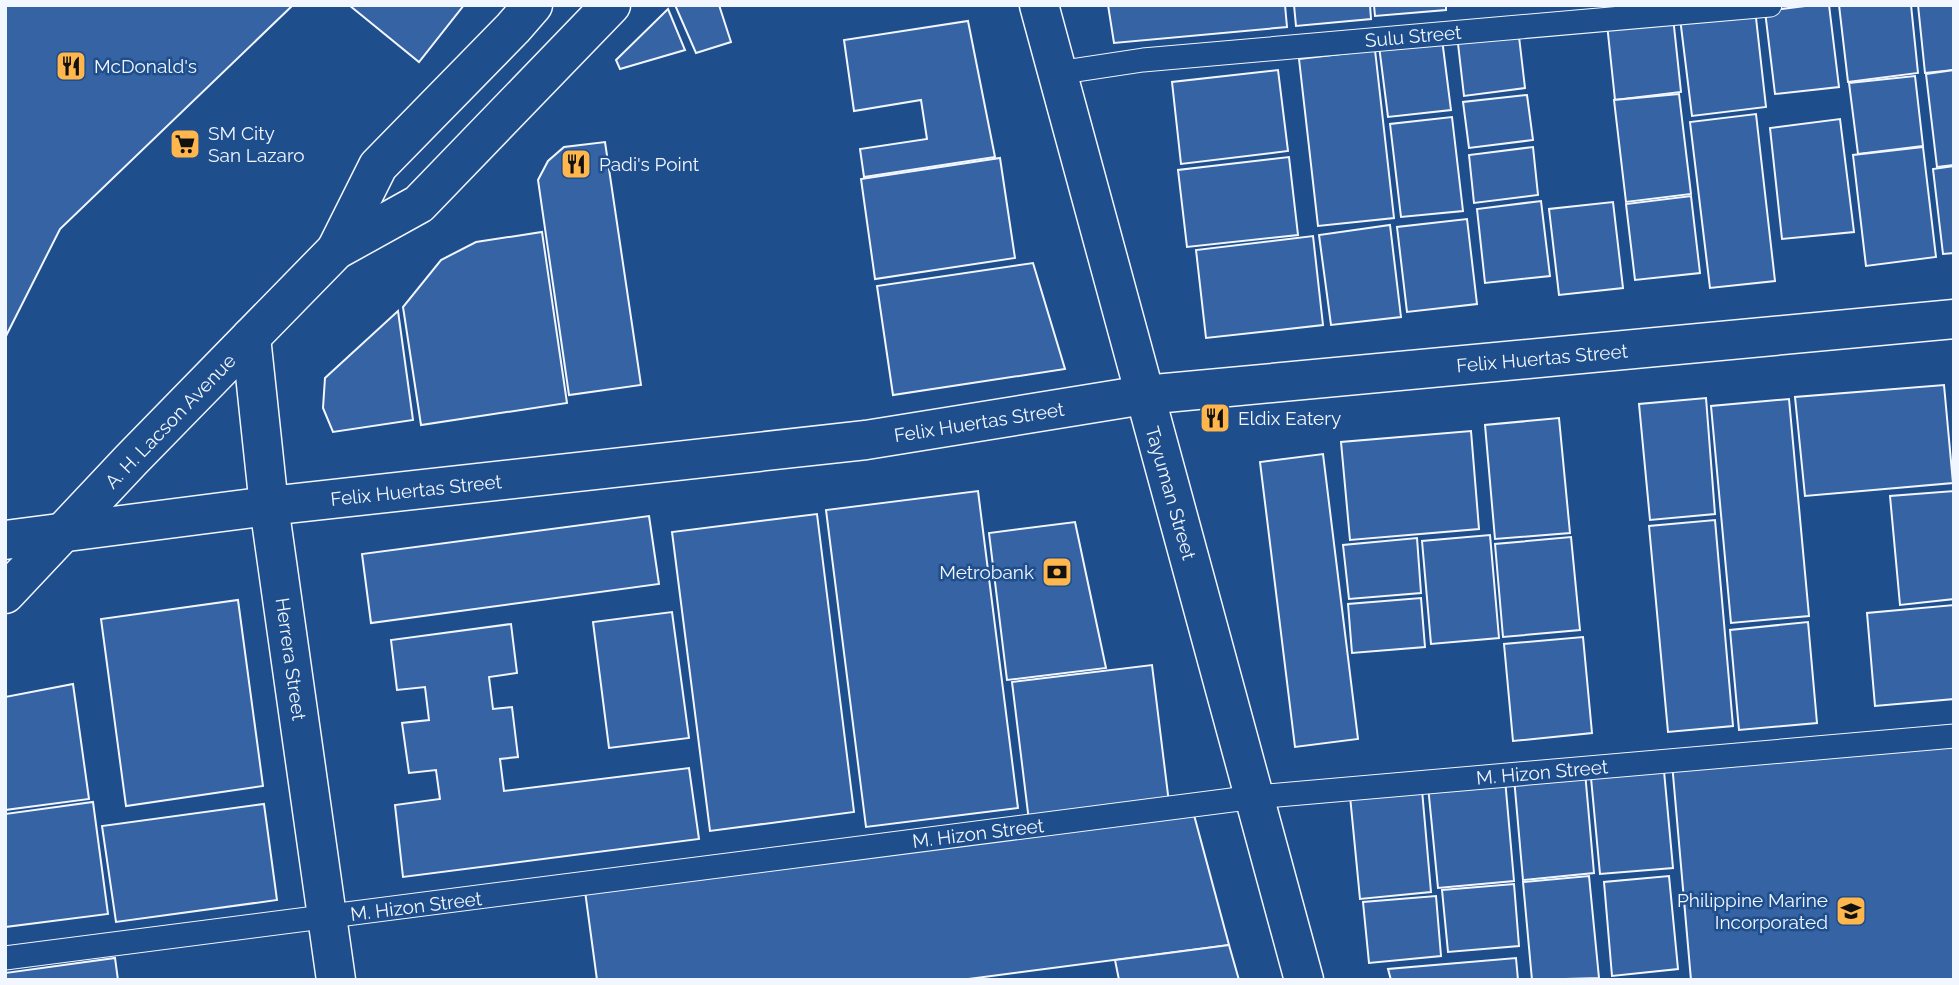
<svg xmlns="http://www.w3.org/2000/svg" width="1959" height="985" viewBox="0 0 1959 985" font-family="Raleway,sans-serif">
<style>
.building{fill:#3563a3;stroke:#f2f6ff;stroke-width:2}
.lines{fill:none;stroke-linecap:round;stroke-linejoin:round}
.service-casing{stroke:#f2f6ff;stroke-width:25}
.minor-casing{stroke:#f2f6ff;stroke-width:41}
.tertiary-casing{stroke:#f2f6ff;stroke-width:41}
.primary-casing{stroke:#f2f6ff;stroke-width:41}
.service{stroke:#1f4e8c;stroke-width:23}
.minor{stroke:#1f4e8c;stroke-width:38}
.tertiary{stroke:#1f4e8c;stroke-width:38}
.primary{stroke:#1f4e8c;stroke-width:38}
.labels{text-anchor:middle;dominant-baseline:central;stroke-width:5;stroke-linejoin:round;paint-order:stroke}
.street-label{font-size:19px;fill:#f2f6ff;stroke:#1f4e8c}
.poi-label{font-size:19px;fill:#f2f6ff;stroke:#1f4e8c;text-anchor:start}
</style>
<rect width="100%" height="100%" fill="#1f4e8c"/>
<g class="building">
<path d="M 5,5 L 293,5 L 60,229 L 5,338 Z"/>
<path d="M 349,5 L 464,5 L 419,62 Z"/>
<path d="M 675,5 L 719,5 L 731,42 L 696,53 Z"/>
<path d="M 1108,5 L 1285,5 L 1287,27 L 1114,43 Z"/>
<path d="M 1294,5 L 1370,5 L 1371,19 L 1296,26 Z"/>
<path d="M 1374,5 L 1446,5 L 1446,10 L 1375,16 Z"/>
<path d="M 1813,5 L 1829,5 L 1839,87 L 1775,94 L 1765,11 Z"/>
<path d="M 1839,5 L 1911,5 L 1918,73 L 1848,82 Z"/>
<path d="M 1918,5 L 1954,5 L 1954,70 L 1925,73 Z"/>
<path d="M 668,9 L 685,50 L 620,69 L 616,60 Z"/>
<path d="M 1755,9 L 1766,107 L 1692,116 L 1680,18 Z"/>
<path d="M 1673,17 L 1681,92 L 1615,100 L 1607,24 Z"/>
<path d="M 968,21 L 995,157 L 864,177 L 860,149 L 927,139 L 921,100 L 854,111 L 844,40 Z"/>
<path d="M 1518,28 L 1525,88 L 1464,96 L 1457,35 Z"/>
<path d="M 1442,39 L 1451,110 L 1388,117 L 1379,46 Z"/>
<path d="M 1375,50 L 1394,218 L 1318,226 L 1299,59 Z"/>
<path d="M 1278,70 L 1288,151 L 1181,164 L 1172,82 Z"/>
<path d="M 1954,70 L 1954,165 L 1937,167 L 1926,74 Z"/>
<path d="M 1915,76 L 1923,146 L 1858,154 L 1849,83 Z"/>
<path d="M 1679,94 L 1691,194 L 1626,202 L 1614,100 Z"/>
<path d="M 1527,95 L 1533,140 L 1469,148 L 1463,102 Z"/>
<path d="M 1756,114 L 1775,281 L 1710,288 L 1690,122 Z"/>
<path d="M 1452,117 L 1463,211 L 1401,217 L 1390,124 Z"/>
<path d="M 1840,119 L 1854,232 L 1782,239 L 1770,128 Z"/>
<path d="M 605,142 L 641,385 L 569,395 L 538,180 L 548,161 L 564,147 Z"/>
<path d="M 1533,147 L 1538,195 L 1474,203 L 1469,155 Z"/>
<path d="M 1923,147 L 1936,257 L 1866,266 L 1853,155 Z"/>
<path d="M 1289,157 L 1298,235 L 1187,247 L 1178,170 Z"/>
<path d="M 1000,158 L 1015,258 L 875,279 L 861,179 Z"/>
<path d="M 1954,166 L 1954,253 L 1943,254 L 1933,169 Z"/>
<path d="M 1691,196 L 1700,273 L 1635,280 L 1626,204 Z"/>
<path d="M 1541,201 L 1550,276 L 1485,283 L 1477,209 Z"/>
<path d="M 1613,202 L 1623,288 L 1559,295 L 1549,209 Z"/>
<path d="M 1467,219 L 1477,304 L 1407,312 L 1397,227 Z"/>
<path d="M 1390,225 L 1401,317 L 1331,325 L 1319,235 Z"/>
<path d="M 542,232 L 567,403 L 421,425 L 403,307 L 441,260 L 476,242 Z"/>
<path d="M 1313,236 L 1323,325 L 1206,338 L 1196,250 Z"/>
<path d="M 1033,263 L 1065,369 L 893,395 L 877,286 Z"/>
<path d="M 398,311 L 413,420 L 333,432 L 323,408 L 325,378 Z"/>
<path d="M 1944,385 L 1953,483 L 1805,496 L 1795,397 Z"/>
<path d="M 1706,398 L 1715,514 L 1650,520 L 1639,404 Z"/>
<path d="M 1789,399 L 1809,616 L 1731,623 L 1711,406 Z"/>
<path d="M 1559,418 L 1570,533 L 1495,539 L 1485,425 Z"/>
<path d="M 1471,431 L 1479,529 L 1350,540 L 1341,442 Z"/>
<path d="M 1323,454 L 1358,739 L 1295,747 L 1260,462 Z"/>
<path d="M 978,491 L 1018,808 L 866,827 L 826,510 Z"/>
<path d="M 1954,491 L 1954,599 L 1900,605 L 1890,496 Z"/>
<path d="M 817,514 L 854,812 L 710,831 L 672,532 Z"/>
<path d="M 649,516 L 659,584 L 371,623 L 362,554 Z"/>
<path d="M 1715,520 L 1733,726 L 1668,732 L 1649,526 Z"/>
<path d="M 1075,522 L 1106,668 L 1007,680 L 989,533 Z"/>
<path d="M 1490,535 L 1499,638 L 1431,644 L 1422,541 Z"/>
<path d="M 1571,537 L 1580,630 L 1503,637 L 1495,544 Z"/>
<path d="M 1417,538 L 1421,593 L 1349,599 L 1343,545 Z"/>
<path d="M 1421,598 L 1425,647 L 1352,653 L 1348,604 Z"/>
<path d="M 238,600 L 263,786 L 126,806 L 101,619 Z"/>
<path d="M 1954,605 L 1954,699 L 1875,706 L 1867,613 Z"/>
<path d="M 672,612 L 689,738 L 609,748 L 593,622 Z"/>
<path d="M 1808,622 L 1817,723 L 1739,730 L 1730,630 Z"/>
<path d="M 511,624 L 517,673 L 489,677 L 493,709 L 512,707 L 518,757 L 500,759 L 504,791 L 689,768 L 699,839 L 403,877 L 395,805 L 440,799 L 436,770 L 409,773 L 402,723 L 429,720 L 425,687 L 397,690 L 391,640 Z"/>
<path d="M 1583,637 L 1592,733 L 1513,741 L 1504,644 Z"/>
<path d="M 1152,665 L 1169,803 L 1029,821 L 1012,682 Z"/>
<path d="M 73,684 L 89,799 L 5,810 L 5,697 Z"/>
<path d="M 1954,738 L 1954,980 L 1691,980 L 1672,763 Z"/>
<path d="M 1664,771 L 1673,868 L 1600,874 L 1591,778 Z"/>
<path d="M 1585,772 L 1594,873 L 1523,880 L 1514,778 Z"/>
<path d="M 1505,779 L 1514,881 L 1438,888 L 1428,786 Z"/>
<path d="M 1422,790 L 1431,892 L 1360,899 L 1350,796 Z"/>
<path d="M 93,802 L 108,914 L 5,927 L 5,814 Z"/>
<path d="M 264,804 L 277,900 L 116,922 L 102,826 Z"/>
<path d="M 1194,815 L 1229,945 L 961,980 L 597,980 L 585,891 Z"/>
<path d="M 1589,876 L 1599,978 L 1532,980 L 1523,882 Z"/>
<path d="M 1669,876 L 1678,969 L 1612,976 L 1604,882 Z"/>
<path d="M 1514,884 L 1519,946 L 1448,952 L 1442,890 Z"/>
<path d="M 1436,896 L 1441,956 L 1369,963 L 1363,902 Z"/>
<path d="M 1229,945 L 1239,980 L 1119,980 L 1115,960 Z"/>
<path d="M 115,958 L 118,980 L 5,980 L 5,973 Z"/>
<path d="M 1516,958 L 1518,980 L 1391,980 L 1388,969 Z"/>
</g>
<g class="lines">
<g class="service-casing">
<g id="service">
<path d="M 1057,73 L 1143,60 L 1770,5"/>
<path d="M 5,958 L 1255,797 L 1954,736"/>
</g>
</g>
<g class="minor-casing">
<path id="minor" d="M 251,337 L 269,506 L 336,980"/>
</g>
<g class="tertiary-casing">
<path id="tertiary" d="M 5,540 L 269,506 L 866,440 L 1144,395 L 1954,319"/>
</g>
<g class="primary-casing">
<g id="primary">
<path d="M 1039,5 L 1304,980"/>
<path d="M 336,250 L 378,166 L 513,28 L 533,5"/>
<path d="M 5,594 L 131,460 L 336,250 L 419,204 L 611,5"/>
</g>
</g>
<use href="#service" class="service"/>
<use href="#minor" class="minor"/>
<use href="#tertiary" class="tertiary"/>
<use href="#primary" class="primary"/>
</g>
<defs>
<g id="restaurant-square" transform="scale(1.575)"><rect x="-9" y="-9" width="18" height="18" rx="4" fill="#ffb74d" stroke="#1f4e8c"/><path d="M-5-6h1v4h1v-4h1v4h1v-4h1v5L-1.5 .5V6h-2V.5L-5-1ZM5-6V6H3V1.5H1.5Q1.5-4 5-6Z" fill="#111"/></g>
<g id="supermarket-square" transform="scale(1.575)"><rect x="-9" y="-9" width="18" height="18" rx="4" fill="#ffb74d" stroke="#1f4e8c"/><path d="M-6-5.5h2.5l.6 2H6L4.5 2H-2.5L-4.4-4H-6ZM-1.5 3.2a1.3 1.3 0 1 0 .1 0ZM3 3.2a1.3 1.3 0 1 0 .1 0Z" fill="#111"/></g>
<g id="bank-square" transform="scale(1.575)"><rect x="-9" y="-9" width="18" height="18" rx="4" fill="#ffb74d" stroke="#1f4e8c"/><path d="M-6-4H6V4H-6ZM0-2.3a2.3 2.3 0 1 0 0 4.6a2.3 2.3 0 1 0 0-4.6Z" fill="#111"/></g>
<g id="school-square" transform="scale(1.575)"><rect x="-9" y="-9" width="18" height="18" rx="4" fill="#ffb74d" stroke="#1f4e8c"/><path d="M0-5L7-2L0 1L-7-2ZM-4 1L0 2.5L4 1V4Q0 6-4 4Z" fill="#111"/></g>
</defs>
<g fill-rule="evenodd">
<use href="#restaurant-square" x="71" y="66"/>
<use href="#supermarket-square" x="185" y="144"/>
<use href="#restaurant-square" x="576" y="164"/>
<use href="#restaurant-square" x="1215" y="418"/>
<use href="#bank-square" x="1057" y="572"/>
<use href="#school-square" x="1851" y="911"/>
</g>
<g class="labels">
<g class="street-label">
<text transform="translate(1413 36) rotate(-5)">Sulu Street</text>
<text transform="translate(1542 358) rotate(-5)">Felix Huertas Street</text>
<text transform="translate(170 421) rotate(-46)">A. H. Lacson Avenue</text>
<text transform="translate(979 422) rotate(-9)">Felix Huertas Street</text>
<text transform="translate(416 490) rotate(-6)">Felix Huertas Street</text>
<text transform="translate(1171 493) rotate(74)">Tayuman Street</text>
<text transform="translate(291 659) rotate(82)">Herrera Street</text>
<text transform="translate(1542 772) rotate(-5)">M. Hizon Street</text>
<text transform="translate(978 833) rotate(-7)">M. Hizon Street</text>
<text transform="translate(416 906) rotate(-7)">M. Hizon Street</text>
</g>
<g class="poi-label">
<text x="94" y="66">McDonald's</text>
<text x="208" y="133">SM City<tspan x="208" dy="22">San Lazaro</tspan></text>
<text x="599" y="164">Padi's Point</text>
<text x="1238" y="418">Eldix Eatery</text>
<text x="1034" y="572" text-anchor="end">Metrobank</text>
<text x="1828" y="900" text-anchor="end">Philippine Marine<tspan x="1828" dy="22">Incorporated</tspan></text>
</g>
</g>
<rect width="1959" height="985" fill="none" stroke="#f2f6ff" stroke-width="14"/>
</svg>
